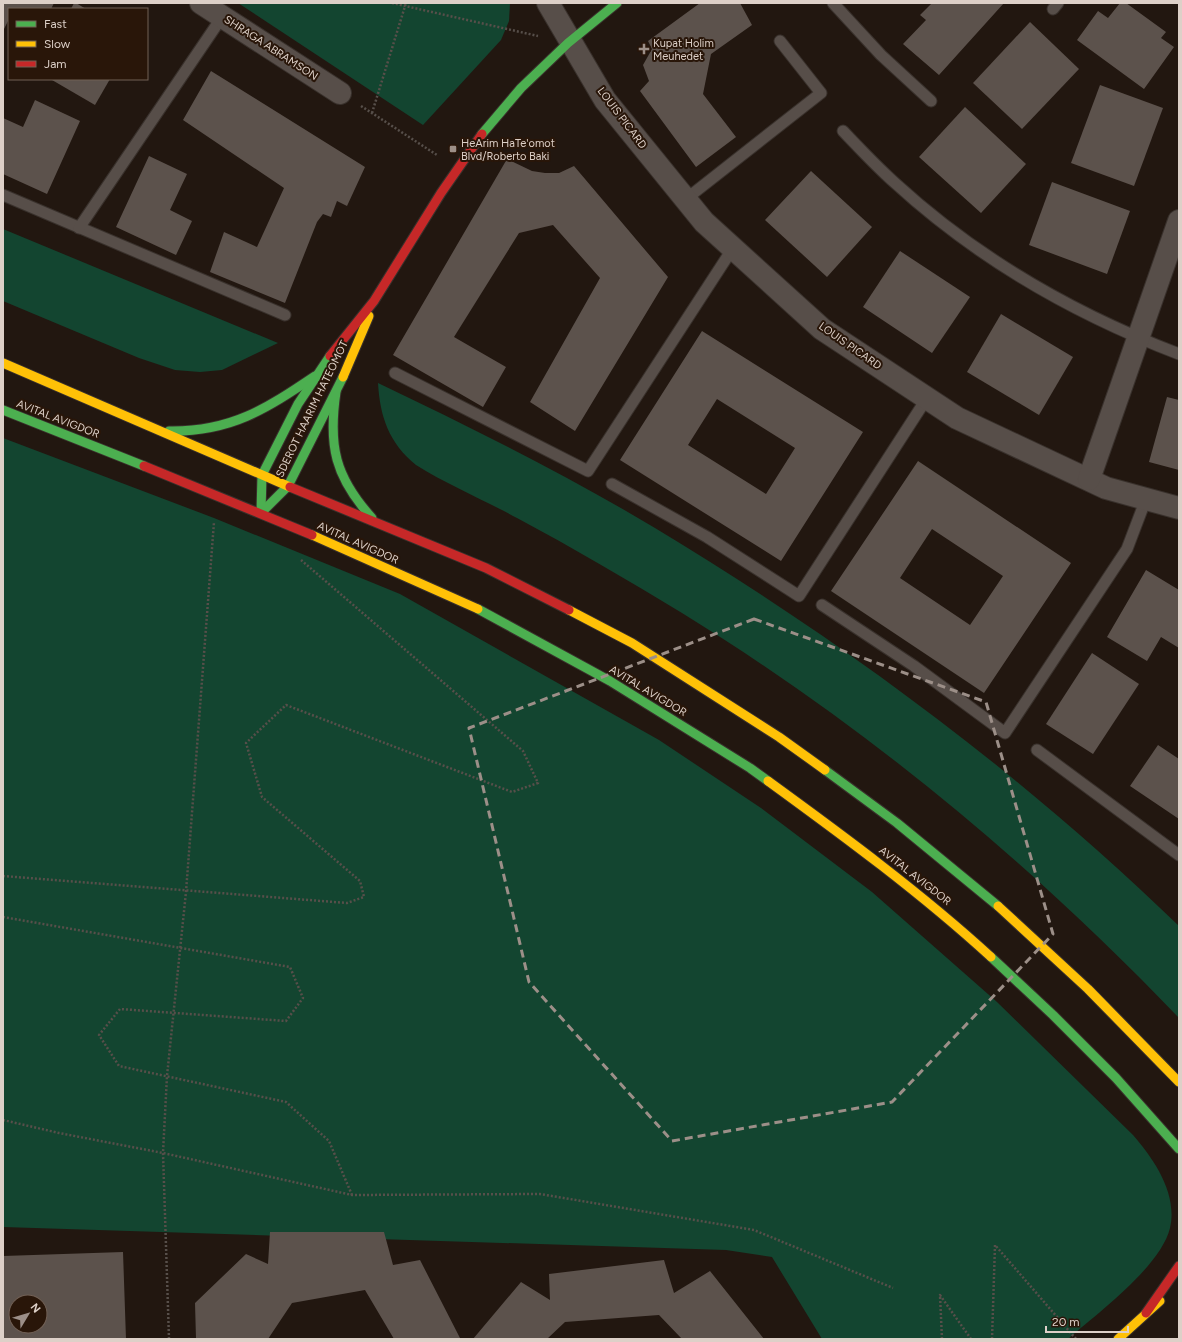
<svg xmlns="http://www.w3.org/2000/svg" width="1182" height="1342" viewBox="0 0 1182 1342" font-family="Figtree,sans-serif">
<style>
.green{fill:#134530}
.building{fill:#5c524c;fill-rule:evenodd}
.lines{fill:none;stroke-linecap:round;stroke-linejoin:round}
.lane-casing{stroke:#39312c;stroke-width:13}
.street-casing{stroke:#39312c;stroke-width:24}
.fast-casing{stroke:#39312c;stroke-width:11}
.slow-casing{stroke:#39312c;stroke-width:11}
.jam-casing{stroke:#39312c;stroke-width:11}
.path{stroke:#574f4a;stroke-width:2.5;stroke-dasharray:2 2;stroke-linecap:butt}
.lane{stroke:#574e49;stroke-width:11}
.street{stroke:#574e49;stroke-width:22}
.fast{stroke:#4caf50;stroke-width:9}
.slow{stroke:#ffc107;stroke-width:9}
.jam{stroke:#c62828;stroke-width:9}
.marked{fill:none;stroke:#9c8f88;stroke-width:3;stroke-dasharray:8 5;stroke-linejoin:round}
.poi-dot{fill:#9c8f88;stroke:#291609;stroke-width:1.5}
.labels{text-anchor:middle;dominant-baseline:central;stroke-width:4;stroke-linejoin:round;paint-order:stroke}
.poi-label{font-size:11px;fill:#ddd0c8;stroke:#291609;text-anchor:start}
.street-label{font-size:11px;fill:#ddd0c8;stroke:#291609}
</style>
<rect width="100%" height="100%" fill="#221710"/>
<g class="green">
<path d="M 238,3 L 510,3 L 509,21 L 501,40 L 423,125 Z"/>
<path d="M 3,229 L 278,343 L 222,370 L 200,372 L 175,370 L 139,358 L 3,301 Z"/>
<path d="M 378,383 C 472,428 565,474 655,528 C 843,641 1021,773 1179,926 L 1179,1018 C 1031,863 864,725 682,613 C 628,580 573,548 517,518 C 484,500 448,485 416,465 C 389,443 380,417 378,383 Z"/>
<path d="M 3,438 L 214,518 L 400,594 L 659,740 L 761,808 L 872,892 L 997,1002 L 1133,1135 C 1154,1159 1178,1194 1170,1228 C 1161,1266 1098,1313 1068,1339 L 822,1339 L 772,1257 L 726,1250 L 3,1227 Z"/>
</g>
<g class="building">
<path d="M 3,3 L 54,3 L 51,9 L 9,9 L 9,22 L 8,21 L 3,31 Z"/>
<path d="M 74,3 L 76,3 L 86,9 L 71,9 Z"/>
<path d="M 700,3 L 740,3 L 752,25 L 711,54 L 703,94 L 736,137 L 696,167 L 640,91 L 649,81 L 643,65 L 652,49 L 648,41 Z"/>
<path d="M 932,3 L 1004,3 L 939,75 L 903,44 L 926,20 L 920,15 Z"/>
<path d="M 1120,3 L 1126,3 L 1166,32 L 1161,38 L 1174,47 L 1144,89 L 1077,40 L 1098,11 L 1108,18 Z"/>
<path d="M 1030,22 L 1079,69 L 1022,129 L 973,83 Z"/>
<path d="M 211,71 L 365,167 L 347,206 L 337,201 L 331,217 L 323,214 L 317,222 L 285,303 L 210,272 L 224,232 L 257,247 L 284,188 L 183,120 Z"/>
<path d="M 53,79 L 110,79 L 95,105 L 52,80 Z"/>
<path d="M 1100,85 L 1163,108 L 1134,186 L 1071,163 Z"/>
<path d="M 35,100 L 80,121 L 47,194 L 3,174 L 3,118 L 23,127 Z"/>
<path d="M 965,107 L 1026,164 L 981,213 L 919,157 Z"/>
<path d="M 149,156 L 187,174 L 170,210 L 192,221 L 176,255 L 116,227 Z"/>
<path d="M 507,159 L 532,171 L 545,173 L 559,173 L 574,166 L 668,277 L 575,431 L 530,402 L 600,278 L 553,225 L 519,233 L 454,337 L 506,367 L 483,407 L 393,355 Z"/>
<path d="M 811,171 L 872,227 L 827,277 L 765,220 Z"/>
<path d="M 1052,182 L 1130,211 L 1107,274 L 1029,245 Z"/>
<path d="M 900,251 L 970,297 L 932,353 L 863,307 Z"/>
<path d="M 1001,314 L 1073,357 L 1039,415 L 967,372 Z"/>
<path d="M 702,331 L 863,432 L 781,561 L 620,460 ZM 717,399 L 795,448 L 766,494 L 688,445 Z"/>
<path d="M 1167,397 L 1179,400 L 1179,470 L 1149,462 Z"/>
<path d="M 918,461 L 1071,563 L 984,693 L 831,591 ZM 932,529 L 1003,576 L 970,625 L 900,578 Z"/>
<path d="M 1146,570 L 1179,590 L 1179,648 L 1161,637 L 1147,661 L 1107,637 Z"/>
<path d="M 1092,653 L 1139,684 L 1093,754 L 1046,724 Z"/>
<path d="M 1158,745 L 1179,759 L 1179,819 L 1130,786 Z"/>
<path d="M 270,1232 L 384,1232 L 393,1265 L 420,1260 L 460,1338 L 394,1339 L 365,1290 L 292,1303 L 268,1339 L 196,1339 L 195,1303 L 246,1254 L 268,1264 Z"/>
<path d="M 123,1252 L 126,1339 L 3,1339 L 3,1256 ZM 16,1302 L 40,1302 L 40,1326 L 16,1326 Z"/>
<path d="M 664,1260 L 674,1293 L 710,1271 L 764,1339 L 682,1339 L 659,1315 L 565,1322 L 547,1339 L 473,1339 L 521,1282 L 550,1300 L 549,1274 Z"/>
</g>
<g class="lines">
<g class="lane-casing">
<g id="lane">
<path d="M 833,3 L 881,55 L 931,101"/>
<path d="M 1053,9 L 1058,3"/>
<path d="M 843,131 C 860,149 877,167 895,183 C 978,259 1074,314 1179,354"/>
<path d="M 3,195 L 285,315"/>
<path d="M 686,199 L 821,93 L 780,41"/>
<path d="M 79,228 L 222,17"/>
<path d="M 395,373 L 588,471 L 733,248"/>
<path d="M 612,484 L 707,537 L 799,596 L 927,398"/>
<path d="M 822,605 L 914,666 L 1005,733 L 1127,549 L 1146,499"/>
<path d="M 1037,750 L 1179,855"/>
</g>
</g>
<g class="street-casing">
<g id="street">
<path d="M 201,3 L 340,93"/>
<path d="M 548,3 L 605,100 L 704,222 L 822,329 L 957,418 L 1106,488 L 1179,508"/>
<path d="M 1089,479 L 1179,221"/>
</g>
</g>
<g class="fast-casing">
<g id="fast">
<path d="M 482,134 L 521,88 L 568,43 L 617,3"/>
<path d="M 336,392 C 328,446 335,477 372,518"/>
<path d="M 3,410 L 144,466"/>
<path d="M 169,431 C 231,432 266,409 315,376"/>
<path d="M 261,513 L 262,475 L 298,404 L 330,356"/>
<path d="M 261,513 L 288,486 L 343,377"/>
<path d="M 478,609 L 610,681 L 750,768 L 768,781"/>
<path d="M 825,770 L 897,823 L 998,906"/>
<path d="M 991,957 L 1053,1015 L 1116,1078 L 1179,1149"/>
</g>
</g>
<g class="slow-casing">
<g id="slow">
<path d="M 3,363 L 290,487"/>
<path d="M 343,377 L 369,316"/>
<path d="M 312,535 L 478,609"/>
<path d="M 569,610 L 632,643 L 779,737 L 825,770"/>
<path d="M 768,781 C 845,837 921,893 991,957"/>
<path d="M 998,906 L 1088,989 L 1179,1082"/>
<path d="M 1118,1339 L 1160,1301"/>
</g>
</g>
<g class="jam-casing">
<g id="jam">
<path d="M 330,356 L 374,301 L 441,193 L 482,134"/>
<path d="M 144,466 L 312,535"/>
<path d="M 290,487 L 486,568 L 569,610"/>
<path d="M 1146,1313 L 1179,1266"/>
</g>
</g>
<g class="path">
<path d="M 392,3 L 538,36"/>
<path d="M 361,106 L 437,155"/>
<path d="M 372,113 L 406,3"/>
<path d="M 3,876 L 347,903 L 364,897 L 360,881 L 262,797 L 246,743 L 286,705 L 512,792 L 538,783 L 523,751 L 301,560"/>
<path d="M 3,917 L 290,967 L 303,998 L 286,1021 L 120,1009 L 99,1035 L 119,1066 L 286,1102 L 329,1141 L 352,1195"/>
<path d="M 3,1120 L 59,1133 L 163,1153 L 352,1195 L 540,1194 L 754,1230 L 893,1288"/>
<path d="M 169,1339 L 163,1153 L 167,1076 L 186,892 L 214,522"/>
<path d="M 942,1339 L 940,1295 L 971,1339"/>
<path d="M 992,1339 L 995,1245 L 1076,1339"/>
</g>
<use href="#lane" class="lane"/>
<use href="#street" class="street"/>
<use href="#fast" class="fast"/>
<use href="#slow" class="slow"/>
<use href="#jam" class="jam"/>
</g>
<path class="marked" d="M 754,619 L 986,702 L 1053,934 L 892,1102 L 672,1141 L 529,982 L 469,728 Z"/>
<g class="poi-dot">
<path d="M642 43h4v4h4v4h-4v4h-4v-4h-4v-4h4z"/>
<rect x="449" y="145" width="8" height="8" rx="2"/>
</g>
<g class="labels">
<g class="poi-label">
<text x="653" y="43">Kupat Holim<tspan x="653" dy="13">Meuhedet</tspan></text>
<text x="461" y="143">HeArim HaTe'omot<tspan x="461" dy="13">Blvd/Roberto Baki</tspan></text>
</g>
<g class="street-label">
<text transform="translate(271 48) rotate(33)">SHRAGA ABRAMSON</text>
<text transform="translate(622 118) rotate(53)">LOUIS PICARD</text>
<text transform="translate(850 346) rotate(35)">LOUIS PICARD</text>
<text transform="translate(312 409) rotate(-64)">SDEROT HAARIM HATEOMOT</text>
<text transform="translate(58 419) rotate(21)">AVITAL AVIGDOR</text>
<text transform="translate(358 543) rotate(24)">AVITAL AVIGDOR</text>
<text transform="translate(648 691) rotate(31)">AVITAL AVIGDOR</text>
<text transform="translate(915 876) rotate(38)">AVITAL AVIGDOR</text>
</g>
</g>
<rect width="1182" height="1342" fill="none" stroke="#ddd0c8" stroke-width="8"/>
<rect x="8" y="8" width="140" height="72" fill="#291609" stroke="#716055"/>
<rect x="16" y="21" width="20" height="6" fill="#4caf50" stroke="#716055"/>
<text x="44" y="28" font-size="12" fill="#ddd0c8">Fast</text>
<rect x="16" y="41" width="20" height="6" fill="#ffc107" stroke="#716055"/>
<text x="44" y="48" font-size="12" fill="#ddd0c8">Slow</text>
<rect x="16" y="61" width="20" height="6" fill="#c62828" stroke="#716055"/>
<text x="44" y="68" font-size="12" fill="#ddd0c8">Jam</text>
<g transform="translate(28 1314) rotate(52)"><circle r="19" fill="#291609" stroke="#716055"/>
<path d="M0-3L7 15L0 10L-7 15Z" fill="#9c8f88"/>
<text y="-6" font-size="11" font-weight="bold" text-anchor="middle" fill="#ddd0c8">N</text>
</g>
<path d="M1046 1326v6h82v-6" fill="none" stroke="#ddd0c8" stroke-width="2"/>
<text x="1052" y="1326" font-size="12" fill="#ddd0c8" stroke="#291609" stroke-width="3" paint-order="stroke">20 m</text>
</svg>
